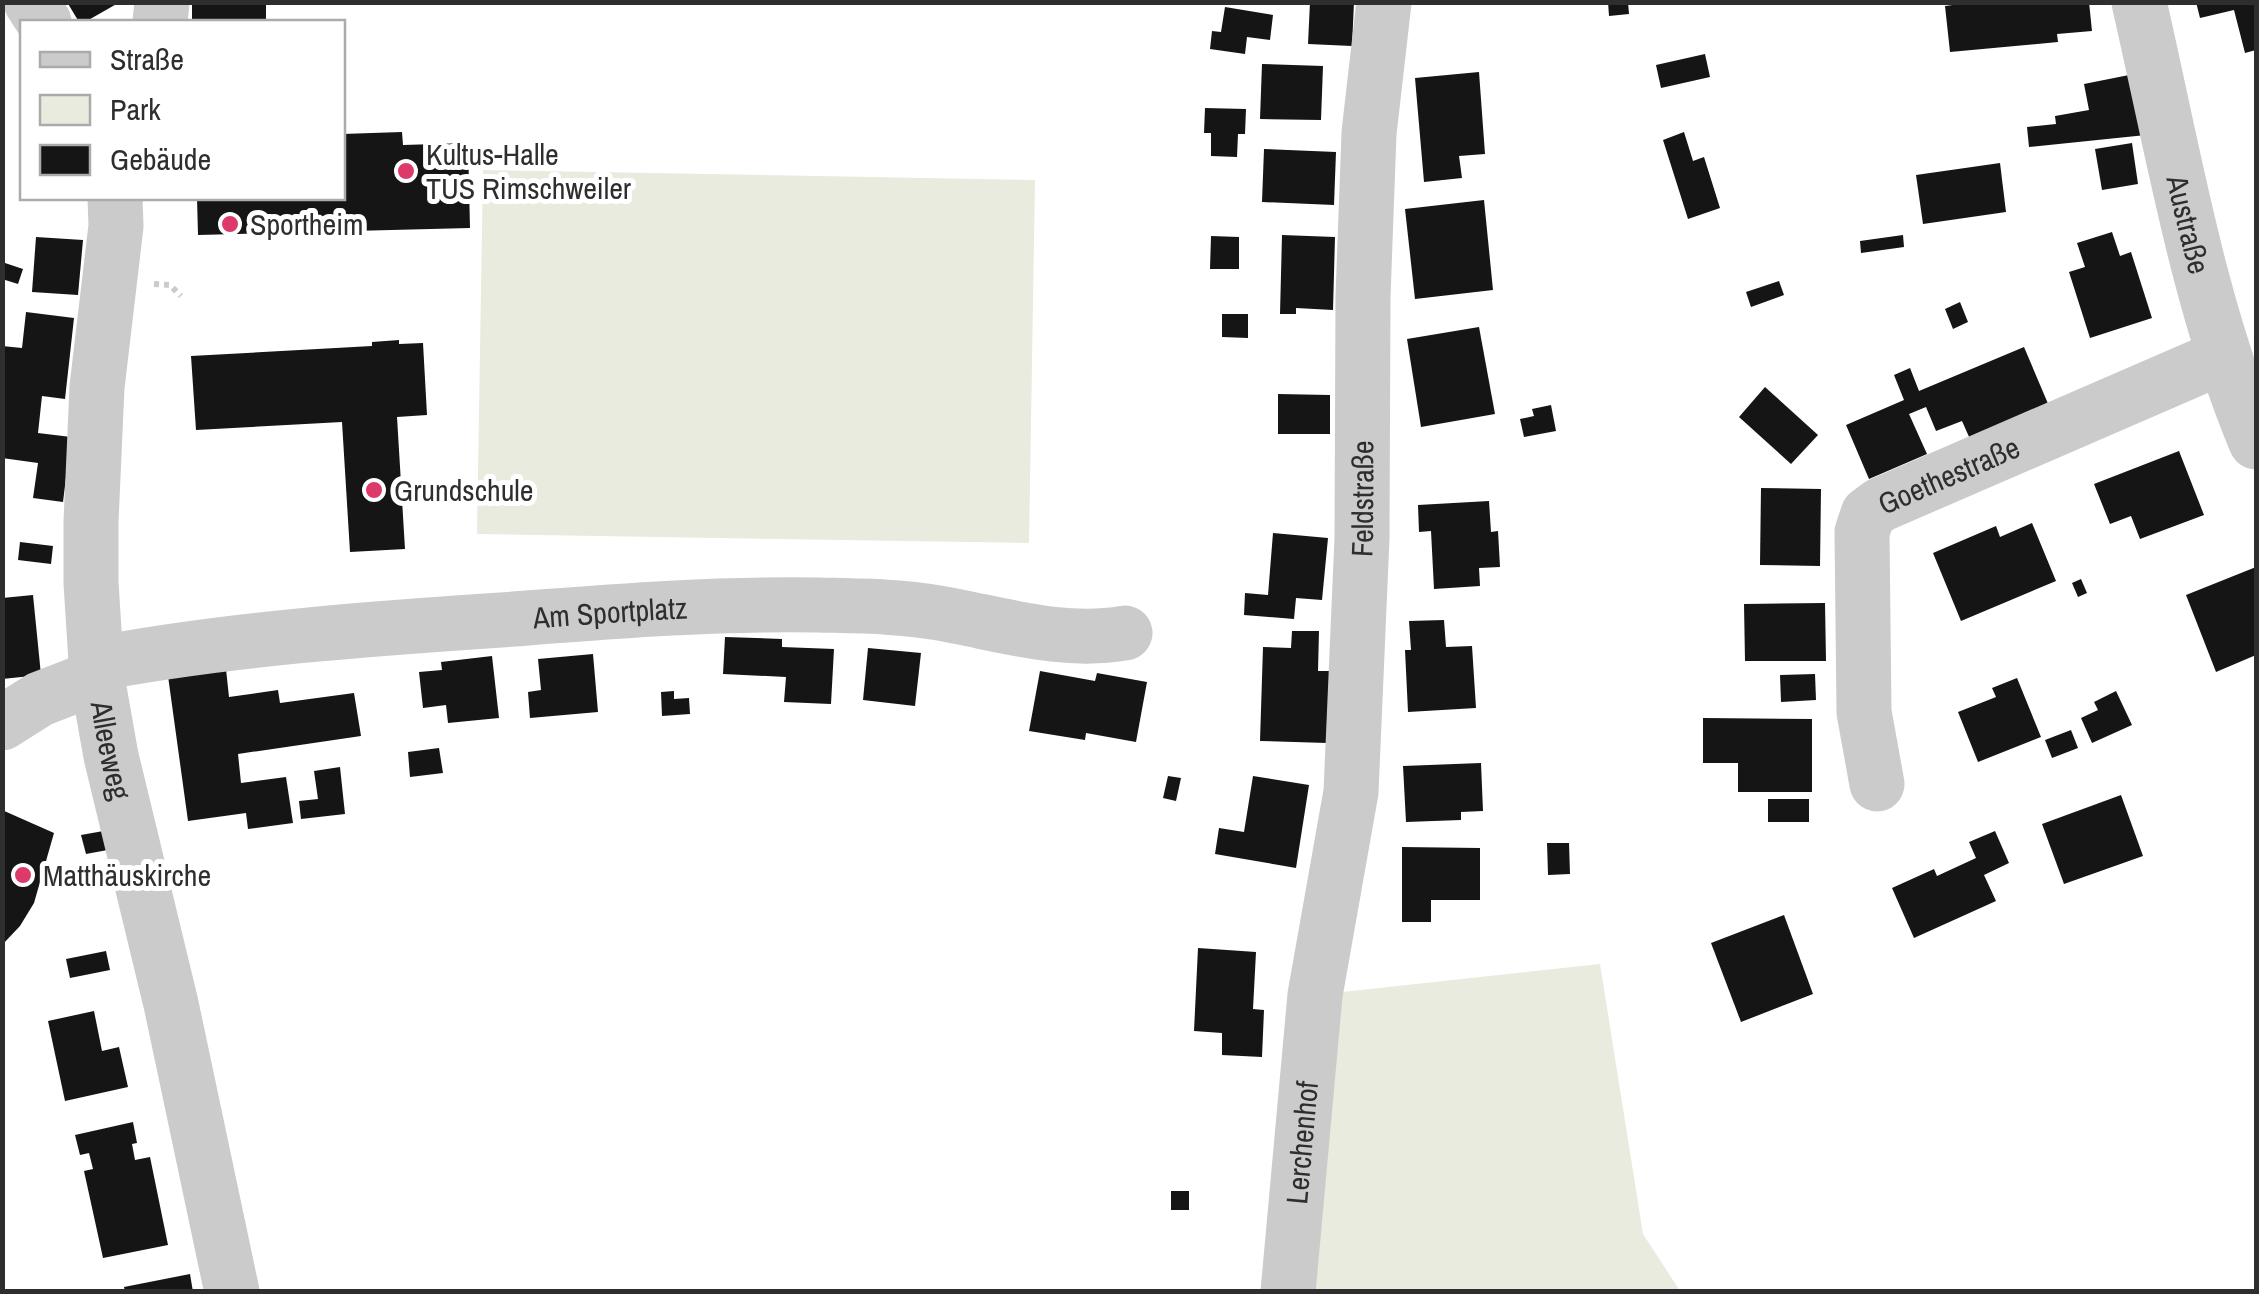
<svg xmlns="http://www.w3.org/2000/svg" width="2259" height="1294" viewBox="0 0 2259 1294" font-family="'Archivo Narrow',sans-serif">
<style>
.green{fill:#e8ebdd}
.building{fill:#151515}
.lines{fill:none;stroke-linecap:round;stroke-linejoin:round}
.path{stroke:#cbcbcb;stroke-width:6;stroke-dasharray:5 5;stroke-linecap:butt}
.minor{stroke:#cbcbcb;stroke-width:55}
.poi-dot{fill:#dc3a69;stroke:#fff;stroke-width:4}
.labels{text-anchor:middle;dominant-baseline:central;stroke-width:10;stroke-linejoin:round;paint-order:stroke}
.poi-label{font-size:30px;fill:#2e2e2e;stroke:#fff;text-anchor:start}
.street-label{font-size:30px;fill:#2e2e2e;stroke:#fff}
</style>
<rect width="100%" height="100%" fill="#fff"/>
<g class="green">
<path d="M 483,170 L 1035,180 L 1029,543 L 477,534 Z"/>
<path d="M 1600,964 L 1643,1234 L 1680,1291 L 1288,1292 L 1315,995 Z"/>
</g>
<g class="building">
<path d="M 67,2 L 120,2 L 85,22 L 79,22 Z"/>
<rect x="192" y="2" width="74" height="17"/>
<path d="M 1310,2 L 1354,2 L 1352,46 L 1308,44 Z"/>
<path d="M 1608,2 L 1628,2 L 1629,14 L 1609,16 Z"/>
<path d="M 1976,2 L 2089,2 L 2092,31 L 2057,34 L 2058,42 L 1950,52 L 1945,6 Z"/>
<path d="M 2196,2 L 2256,2 L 2256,50 L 2245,53 L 2234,10 L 2200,18 Z"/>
<path d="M 1225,7 L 1273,15 L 1270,40 L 1247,37 L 1245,54 L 1210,49 L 1212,31 L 1221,32 Z"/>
<path d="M 1705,54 L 1710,77 L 1661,88 L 1656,65 Z"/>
<path d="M 1262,64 L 1323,66 L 1321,120 L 1260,119 Z"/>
<path d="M 1479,72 L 1485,154 L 1459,156 L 1462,178 L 1424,182 L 1415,78 Z"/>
<path d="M 2134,74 L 2146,135 L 2029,147 L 2027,127 L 2056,124 L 2055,116 L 2089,110 L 2084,84 Z"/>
<path d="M 1205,108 L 1246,109 L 1245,134 L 1238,134 L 1237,157 L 1211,156 L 1211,133 L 1204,133 Z"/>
<path d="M 402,132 L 403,145 L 468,143 L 470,228 L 198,235 L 197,198 L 342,198 L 342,134 Z"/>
<path d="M 1684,132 L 1693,161 L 1704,157 L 1720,208 L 1688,219 L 1663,140 Z"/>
<path d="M 2132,143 L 2138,184 L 2102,190 L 2095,149 Z"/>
<path d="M 1264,149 L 1336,152 L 1334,205 L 1262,202 Z"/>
<path d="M 2000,163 L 2006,212 L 1923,224 L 1916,175 Z"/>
<path d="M 1484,200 L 1493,290 L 1415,299 L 1405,209 Z"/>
<path d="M 2112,232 L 2120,256 L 2131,252 L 2152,318 L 2090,338 L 2069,272 L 2085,267 L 2077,243 Z"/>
<path d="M 1282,235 L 1335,237 L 1333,310 L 1296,308 L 1296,314 L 1280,314 Z"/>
<path d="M 1903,235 L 1904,247 L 1861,253 L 1860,241 Z"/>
<path d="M 1211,236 L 1239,237 L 1239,269 L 1210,269 Z"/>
<path d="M 36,237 L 83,240 L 78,295 L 32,292 Z"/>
<path d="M 2,262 L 23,269 L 18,284 L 2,279 Z"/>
<path d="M 1779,281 L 1784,295 L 1751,307 L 1746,292 Z"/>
<path d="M 1960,302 L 1968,322 L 1953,329 L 1945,309 Z"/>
<path d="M 26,312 L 74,318 L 65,399 L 42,396 L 38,433 L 71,437 L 63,502 L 33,498 L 38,463 L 2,458 L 2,346 L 22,348 Z"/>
<path d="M 1222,314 L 1248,314 L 1248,338 L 1222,337 Z"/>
<path d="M 1479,327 L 1495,414 L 1421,427 L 1407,339 Z"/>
<path d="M 399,340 L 399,344 L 423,343 L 427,415 L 397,417 L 405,549 L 350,552 L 342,422 L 196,430 L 191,356 L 372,346 L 372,342 Z"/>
<path d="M 2024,347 L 2049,406 L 1970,439 L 1962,421 L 1936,431 L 1926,407 L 1909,414 L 1927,454 L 1869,479 L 1846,425 L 1904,400 L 1894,375 L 1910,368 L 1919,391 Z"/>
<path d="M 1765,387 L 1818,435 L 1791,464 L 1739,417 Z"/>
<path d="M 1278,394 L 1330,395 L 1330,434 L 1278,434 Z"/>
<path d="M 1551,405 L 1556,431 L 1524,437 L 1520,419 L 1534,416 L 1532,409 Z"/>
<path d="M 2179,451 L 2204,515 L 2140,539 L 2131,516 L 2110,524 L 2094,484 Z"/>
<path d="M 1761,488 L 1821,489 L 1820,566 L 1760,565 Z"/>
<path d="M 1489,501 L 1491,532 L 1498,531 L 1500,567 L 1479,568 L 1480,586 L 1434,589 L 1431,531 L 1419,532 L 1418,505 Z"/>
<path d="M 2032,523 L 2056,581 L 1961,621 L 1933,553 L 1996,526 L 2000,537 Z"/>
<path d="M 1273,533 L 1328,538 L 1322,600 L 1296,598 L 1294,619 L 1244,615 L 1245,593 L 1268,595 Z"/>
<path d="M 20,542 L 53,546 L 51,564 L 18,560 Z"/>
<path d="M 2256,567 L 2256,655 L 2216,672 L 2186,595 Z"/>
<path d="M 2081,579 L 2087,593 L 2078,597 L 2072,583 Z"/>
<path d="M 33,595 L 41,675 L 2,679 L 2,598 Z"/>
<path d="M 1825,603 L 1826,661 L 1745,661 L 1744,604 Z"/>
<path d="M 1444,620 L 1446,647 L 1472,646 L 1476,708 L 1408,712 L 1405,650 L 1411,650 L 1409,621 Z"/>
<path d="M 1292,631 L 1319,631 L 1318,671 L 1330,671 L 1327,743 L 1260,741 L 1263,647 L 1291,648 Z"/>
<path d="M 725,637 L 782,639 L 782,647 L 834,649 L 831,704 L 784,702 L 786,677 L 723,674 Z"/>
<path d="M 868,648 L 921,653 L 915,706 L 863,700 Z"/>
<path d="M 593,654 L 598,712 L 530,718 L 528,692 L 541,690 L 538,659 Z"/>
<path d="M 492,656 L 499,718 L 448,723 L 446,705 L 423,708 L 419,672 L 442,670 L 441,662 Z"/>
<path d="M 226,669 L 229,697 L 278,690 L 280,703 L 354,693 L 361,736 L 238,754 L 241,783 L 286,777 L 293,823 L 248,829 L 246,813 L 188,821 L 168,676 Z"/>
<path d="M 1040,671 L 1095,681 L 1097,673 L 1147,682 L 1136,742 L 1086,733 L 1085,740 L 1029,731 Z"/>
<path d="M 1815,674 L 1816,700 L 1781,702 L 1780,675 Z"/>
<path d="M 2017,678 L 2041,737 L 1978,762 L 1958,712 L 1996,697 L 1992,688 Z"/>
<path d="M 674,691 L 674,699 L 689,698 L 690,714 L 662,716 L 661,692 Z"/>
<path d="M 2116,691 L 2132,725 L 2092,743 L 2081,718 L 2098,710 L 2094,702 Z"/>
<path d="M 1703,718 L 1812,719 L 1812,792 L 1738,792 L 1738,763 L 1703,763 Z"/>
<path d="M 2071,730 L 2078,748 L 2052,758 L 2045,740 Z"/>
<path d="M 439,748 L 443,773 L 410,777 L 408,752 Z"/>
<path d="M 1481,763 L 1483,811 L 1461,812 L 1461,820 L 1406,822 L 1403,766 Z"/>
<path d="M 340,767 L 345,814 L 301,819 L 299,801 L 318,799 L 314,771 Z"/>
<path d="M 1168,776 L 1181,778 L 1176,801 L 1163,798 Z"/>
<path d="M 1253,776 L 1309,785 L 1296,868 L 1215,854 L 1219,828 L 1244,832 Z"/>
<path d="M 2121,795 L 2143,856 L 2064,884 L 2042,824 Z"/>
<rect x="1768" y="799" width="41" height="23"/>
<path d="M 2,810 L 54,833 L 34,903 L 20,926 L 2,945 Z"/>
<path d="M 109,830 L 113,849 L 86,854 L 81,835 Z"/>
<path d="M 1995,831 L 2009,863 L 1984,875 L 1996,901 L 1914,938 L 1892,888 L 1934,869 L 1937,876 L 1976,858 L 1969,842 Z"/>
<path d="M 1547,843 L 1569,843 L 1570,874 L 1548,875 Z"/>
<path d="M 1402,847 L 1480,848 L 1480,900 L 1431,900 L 1431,922 L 1402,922 Z"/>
<path d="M 1784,915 L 1813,994 L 1741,1022 L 1711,943 Z"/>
<path d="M 1198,948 L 1256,952 L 1253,1009 L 1264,1010 L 1262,1057 L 1222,1055 L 1222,1033 L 1194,1031 Z"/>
<path d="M 106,951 L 110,970 L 70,978 L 66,959 Z"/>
<path d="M 94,1011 L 102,1051 L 119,1047 L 128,1087 L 65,1101 L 48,1021 Z"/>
<path d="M 133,1122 L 137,1143 L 132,1144 L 135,1160 L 150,1157 L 168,1245 L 103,1258 L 84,1171 L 93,1169 L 89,1153 L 80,1155 L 75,1135 Z"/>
<rect x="1171" y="1191" width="18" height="19"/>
<path d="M 190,1274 L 193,1292 L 125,1292 L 124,1287 Z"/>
</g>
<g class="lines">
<path class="path" d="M 154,284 L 170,285 L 181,296"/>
<g class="minor">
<path d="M 31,2 L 44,22"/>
<path id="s1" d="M 2139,2 C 2173,150 2198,303 2256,442"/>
<path d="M 160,22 L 162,2"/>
<path id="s2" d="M 115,198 L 116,226 L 97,387 L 91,522 L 91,583 L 97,677 L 111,756 L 171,1004 L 232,1292"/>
<path id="s3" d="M 95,664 C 229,639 366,629 501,620 C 606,612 713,603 818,605 C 858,606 900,606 939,613 C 1002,624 1061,644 1125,633"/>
<path d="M 2,723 L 40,699 L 97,677"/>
<path id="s4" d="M 1877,784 L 1864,712 L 1862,532 L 1868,514 L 1880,505 L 2224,356"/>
<path id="s5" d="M 1288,1292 L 1315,995 L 1351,792 L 1362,538 L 1363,297 L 1369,133 L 1384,2"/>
</g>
</g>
<g class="poi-dot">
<circle cx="406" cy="171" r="10"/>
<circle cx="230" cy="224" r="10"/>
<circle cx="374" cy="490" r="10"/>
<circle cx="23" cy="875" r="10"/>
</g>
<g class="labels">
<g class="poi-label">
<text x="426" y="154">Kultus-Halle<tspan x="426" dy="34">TUS Rimschweiler</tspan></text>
<text x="250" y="224">Sportheim</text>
<text x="394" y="490">Grundschule</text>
<text x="43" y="875">Matthäuskirche</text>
</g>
<g class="street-label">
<text stroke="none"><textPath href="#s1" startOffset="228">Austraße</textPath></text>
<text stroke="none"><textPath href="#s4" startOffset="362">Goethestraße</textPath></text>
<text stroke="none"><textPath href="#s5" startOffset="798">Feldstraße</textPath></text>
<text stroke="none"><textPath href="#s3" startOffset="518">Am Sportplatz</textPath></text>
<text stroke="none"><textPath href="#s2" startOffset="555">Alleeweg</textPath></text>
<text stroke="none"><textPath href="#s5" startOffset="150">Lerchenhof</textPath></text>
</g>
</g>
<rect width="2259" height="1294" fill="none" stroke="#2e2e2e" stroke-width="10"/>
<rect x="20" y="20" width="325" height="180" fill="#ffffff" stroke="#ababab" stroke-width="2.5"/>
<rect x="40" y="52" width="50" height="15" fill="#cbcbcb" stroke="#ababab" stroke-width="2.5"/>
<text x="110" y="70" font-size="30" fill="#2e2e2e">Straße</text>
<rect x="40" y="95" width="50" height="30" fill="#e8ebdd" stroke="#ababab" stroke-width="2.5"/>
<text x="110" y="120" font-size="30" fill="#2e2e2e">Park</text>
<rect x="40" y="145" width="50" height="30" fill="#151515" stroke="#ababab" stroke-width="2.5"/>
<text x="110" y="170" font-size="30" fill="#2e2e2e">Gebäude</text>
</svg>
